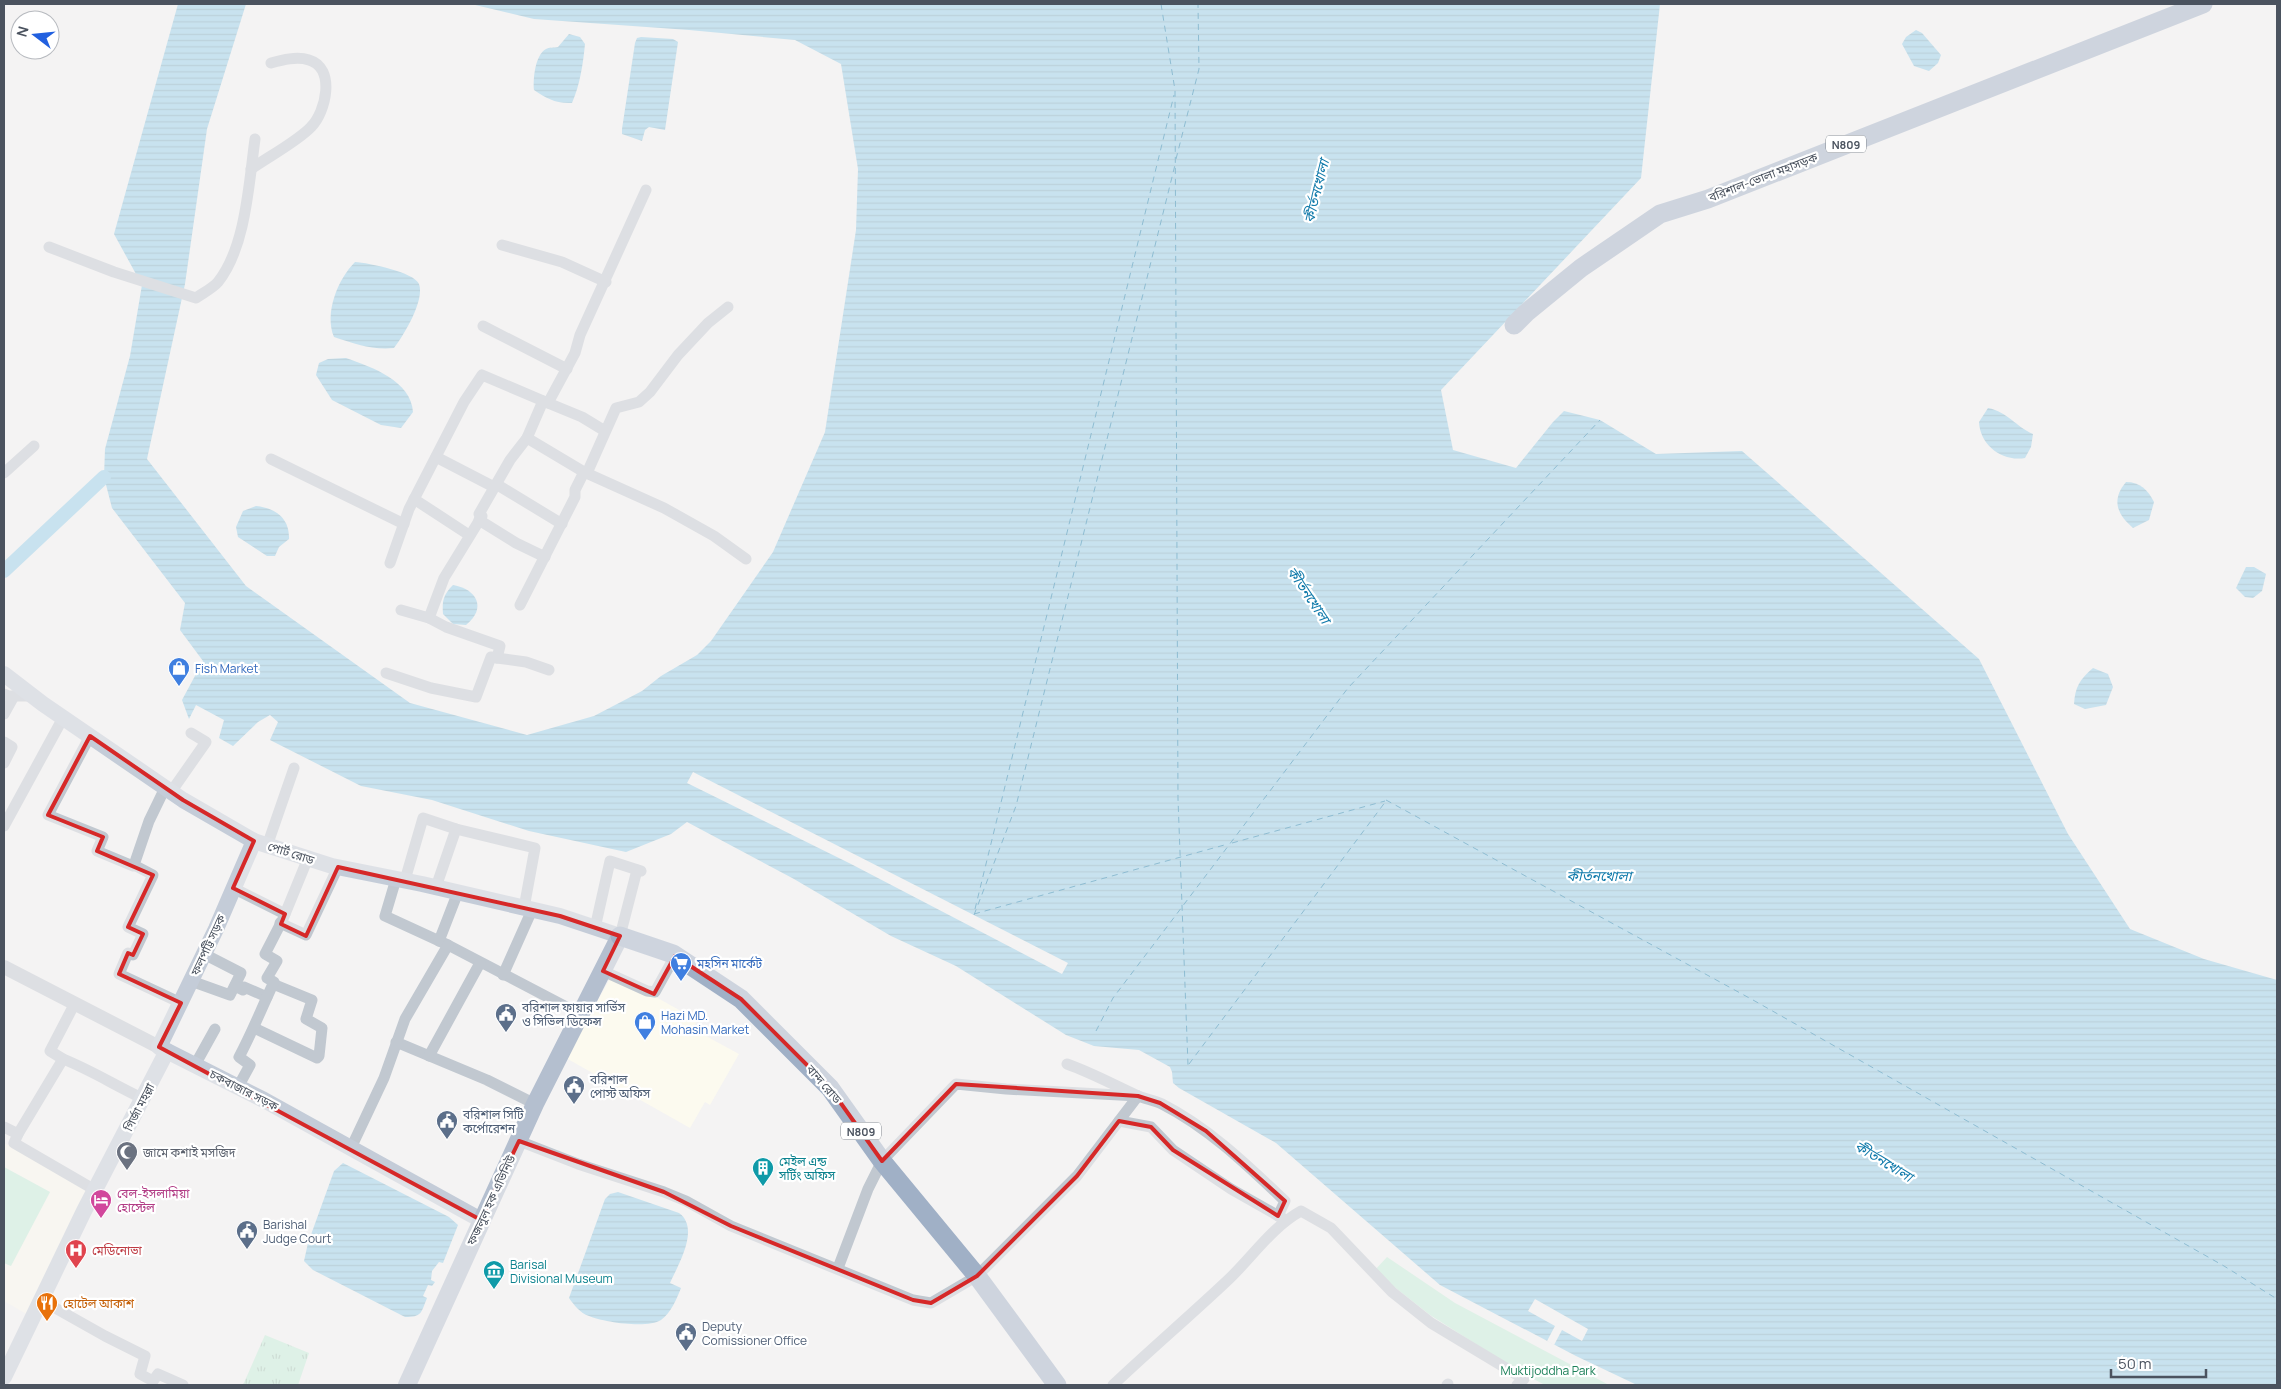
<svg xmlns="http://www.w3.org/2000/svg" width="2281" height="1389" viewBox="0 0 2281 1389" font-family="Manrope,'Noto Sans Bengali',sans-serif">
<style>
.commercial{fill:#fcfaef}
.grass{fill:url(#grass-tufts)}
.park{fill:#c4efd9}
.water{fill:url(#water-rules)}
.pier{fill:#f4f3f3}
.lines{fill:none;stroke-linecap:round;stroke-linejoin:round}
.canal{stroke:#93cfea;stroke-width:14}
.ferry{stroke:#127bab;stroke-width:1;stroke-dasharray:6 5;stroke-linecap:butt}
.minor{stroke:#c1c8d0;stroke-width:11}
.tertiary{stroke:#c1c8d0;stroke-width:14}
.secondary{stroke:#c4ccd8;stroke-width:16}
.primary{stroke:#b4bfcf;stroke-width:18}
.trunk{stroke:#a0b0c6;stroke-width:19}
.marked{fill:none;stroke:#d62828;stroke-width:4;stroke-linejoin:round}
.labels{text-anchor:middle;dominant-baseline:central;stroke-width:4.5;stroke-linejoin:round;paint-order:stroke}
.shield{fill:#fff;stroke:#81878f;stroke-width:1}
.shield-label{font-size:11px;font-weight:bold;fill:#4b535f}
.street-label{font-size:12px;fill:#4b535f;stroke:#fff}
.shop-label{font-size:12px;fill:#366cbe;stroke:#fff;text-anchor:start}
.service-label{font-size:12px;fill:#4e5e75;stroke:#fff;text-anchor:start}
.worship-label{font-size:12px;fill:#5b616d;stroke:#fff;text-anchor:start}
.culture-label{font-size:12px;fill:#0d838f;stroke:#fff;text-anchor:start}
.hotel-label{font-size:12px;fill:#b23c85;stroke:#fff;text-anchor:start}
.health-label{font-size:12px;fill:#be3a42;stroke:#fff;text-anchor:start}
.food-label{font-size:12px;fill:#c56008;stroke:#fff;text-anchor:start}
.park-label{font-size:12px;fill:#1c8059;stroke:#fff}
.water-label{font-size:14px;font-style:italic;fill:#127bab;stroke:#fff}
</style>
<defs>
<pattern id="grass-tufts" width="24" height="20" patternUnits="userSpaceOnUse" patternTransform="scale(1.25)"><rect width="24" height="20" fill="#c4efd9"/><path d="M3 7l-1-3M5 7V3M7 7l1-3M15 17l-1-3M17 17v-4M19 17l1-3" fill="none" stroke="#a1c4b3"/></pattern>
<pattern id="water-rules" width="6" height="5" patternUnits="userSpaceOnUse" patternTransform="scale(1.25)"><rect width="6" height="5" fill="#93cfea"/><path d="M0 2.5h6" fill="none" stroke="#7aabc1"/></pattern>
</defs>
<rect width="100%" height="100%" fill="#f4f3f3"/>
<g class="commercial">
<path d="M 613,973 L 697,1020 L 693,1029 L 739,1054 L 710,1105 L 705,1102 L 690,1128 L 566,1058 Z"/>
<path d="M 4,1143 L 91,1188 L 28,1315 L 4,1301 L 4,1263 L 10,1266 L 50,1192 L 4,1167 Z"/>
</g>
<path class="grass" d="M 265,1335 L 309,1353 L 298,1385 L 243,1385 Z"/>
<g class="park">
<path d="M 4,1167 L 50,1192 L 11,1266 L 4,1263 Z"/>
<path d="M 1387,1257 L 1455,1303 L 1609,1385 L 1545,1385 L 1520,1372 L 1430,1315 L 1374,1271 Z"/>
</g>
<g class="water">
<path d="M 178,4 L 246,4 L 207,129 L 185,284 L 147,459 L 246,586 L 410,703 L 527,735 L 594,716 L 642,691 L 661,676 L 697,655 L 711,641 L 773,552 L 825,432 L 856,230 L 858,169 L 841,64 L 795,40 L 689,30 L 534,19 L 471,4 L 1660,4 L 1641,178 L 1441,390 L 1453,450 L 1516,468 L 1553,422 L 1564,411 L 1600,420 L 1656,454 L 1742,451 L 1979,659 L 2068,834 L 2130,929 L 2204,959 L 2277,980 L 2277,1385 L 1637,1385 L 1576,1356 L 1440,1285 L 1276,1143 L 1179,1088 L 1173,1083 L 1172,1072 L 1170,1067 L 1139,1050 L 1094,1046 L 1066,1035 L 956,966 L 891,936 L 794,879 L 687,822 L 671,834 L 626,852 L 529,831 L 432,800 L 361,786 L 270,740 L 278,722 L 270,715 L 258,722 L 233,746 L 219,738 L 224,720 L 196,705 L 189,719 L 182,700 L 203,661 L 180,630 L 185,603 L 112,508 L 104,477 L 105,449 L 130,356 L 142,285 L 114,234 Z"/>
<path d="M 1916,30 L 1922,33 L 1941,55 L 1938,63 L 1929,71 L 1914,66 L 1902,44 L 1906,37 Z"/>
<path d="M 569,34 L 580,37 L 585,44 C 583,64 580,85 572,103 C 556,104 546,98 534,90 C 533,79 535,55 546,49 C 549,47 554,48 558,47 Z"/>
<path d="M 641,37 L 673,39 L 678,42 L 665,130 L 649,127 L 645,130 L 642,141 L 622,134 L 622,129 L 635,43 L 637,38 Z"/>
<path d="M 355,262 C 369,263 414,272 419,284 C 425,300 404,335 394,348 C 372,350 355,344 334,337 C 324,313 338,279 355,262 Z"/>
<path d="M 346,358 C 372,367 411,381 413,412 L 401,428 L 381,425 L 332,400 L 316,375 L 319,363 L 328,359 Z"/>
<path d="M 1988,408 C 2008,412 2015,426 2033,434 L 2031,447 L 2025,458 C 2002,462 1980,445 1979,422 Z"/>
<path d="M 2126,482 C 2140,482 2148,490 2154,502 L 2149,520 L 2133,528 C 2117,514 2111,500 2126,482 Z"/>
<path d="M 256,506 C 275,508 290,518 289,539 L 279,547 L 275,556 L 267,556 L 238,537 L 236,527 L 243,511 Z"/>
<path d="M 2246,567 L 2254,567 L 2266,574 L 2262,591 L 2253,598 L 2245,597 L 2236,588 Z"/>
<path d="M 453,585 C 477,589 487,608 466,625 L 453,624 L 443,614 C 442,601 443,595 453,585 Z"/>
<path d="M 2093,668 L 2108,674 L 2113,687 L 2106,705 L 2085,709 L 2074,704 C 2075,687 2080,679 2093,668 Z"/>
<path d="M 343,1163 L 449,1217 L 458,1225 L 443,1263 L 439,1262 L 432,1271 L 431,1280 L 435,1282 L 432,1286 L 428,1285 L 423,1296 L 427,1298 C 421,1313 422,1317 405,1317 L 313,1270 L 304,1261 L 308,1243 L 334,1171 Z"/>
<path d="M 618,1192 L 679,1213 C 700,1228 679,1263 670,1283 L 681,1288 C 677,1298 671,1313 661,1320 C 647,1329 603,1322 589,1316 C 580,1313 574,1305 569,1298 L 605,1199 L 610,1194 Z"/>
</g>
<g class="pier">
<path d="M 693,772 L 1068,963 L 1062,974 L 851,864 L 687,783 Z"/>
<path d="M 1535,1299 L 1588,1329 L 1582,1341 L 1562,1330 L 1554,1345 L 1547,1341 L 1555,1326 L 1528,1311 Z"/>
</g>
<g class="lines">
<path class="canal" d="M 4,571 L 104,477"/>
<g class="ferry">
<path d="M 1161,4 L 1175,90 L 1178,799 L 1188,1065"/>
<path d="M 1176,159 L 1199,69 L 1198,4"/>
<path d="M 1386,800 L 1753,1000 L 2224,1266 L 2277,1299"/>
<path d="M 1232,843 L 1385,801"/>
<path d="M 975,909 L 1174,95"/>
<path d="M 974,914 L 1228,844"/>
<path d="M 974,915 L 1016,806 L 1175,165"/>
<path d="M 1096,1031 L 1113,998 L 1348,688 L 1600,420"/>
<path d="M 1189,1064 L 1386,801"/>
</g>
<g class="minor">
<path d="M 251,169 C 268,157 298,141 311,127 C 326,112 336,68 309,60 C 297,56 282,60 271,63"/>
<path d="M 502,245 L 562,262 L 606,282"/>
<path d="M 49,247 L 114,272 L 196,298 C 203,293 213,288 218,282 C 246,247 249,182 255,139"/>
<path d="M 483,326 L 567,369"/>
<path d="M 543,401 L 527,438 L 584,472"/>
<path d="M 548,403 L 582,417 L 605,431"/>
<path d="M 436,457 L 494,487"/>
<path d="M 271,459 L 404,524"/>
<path d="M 4,473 L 34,446"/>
<path d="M 587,473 L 616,408 L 639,402 L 650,392 L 678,355 L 708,323 L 728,307"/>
<path d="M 496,484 L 562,524"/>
<path d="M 414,499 L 469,535"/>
<path d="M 479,520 L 516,543 L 545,557"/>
<path d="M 390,563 L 409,509 L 464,402 L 482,375 L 548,403 L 575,353 L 580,335 L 646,190"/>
<path d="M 520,605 L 575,497 L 575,490 L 584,472 L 664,508 L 714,536 L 746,559"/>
<path d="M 401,610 L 429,618 L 444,578 L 482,516 L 479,514 L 510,460 L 527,438"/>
<path d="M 497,658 L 526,662 L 549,670"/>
<path d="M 386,673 L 431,688 L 476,697 L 491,657 L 497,658 L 500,646 L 446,627 L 429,618"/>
<path d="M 4,694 L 9,696 L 32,696"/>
<path d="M 4,714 L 14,696"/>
<path d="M 90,736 L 48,815 L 103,837 L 97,851 L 133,866 L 134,865"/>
<path d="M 4,742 L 12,747 L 4,763"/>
<path d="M 165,788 L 149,821 L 134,865 L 153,875 L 128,927 L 143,934 L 133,955 L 128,953 L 119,974 L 181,1003"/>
<path d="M 171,792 L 206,742 L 191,733"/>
<path d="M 4,826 L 63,718"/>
<path d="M 267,846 L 294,768"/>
<path d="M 396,879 L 385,916 L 448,945 L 580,1014"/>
<path d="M 405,880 L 423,818 L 456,829 L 535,848 L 524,908"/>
<path d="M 436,887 L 456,829"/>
<path d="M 233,888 L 285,914"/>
<path d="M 280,923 L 306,935 L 338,867"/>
<path d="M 595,928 L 610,861 L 641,871"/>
<path d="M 620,936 L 637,870"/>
<path d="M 439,941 L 458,892"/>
<path d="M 603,971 L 647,991 L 655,992 L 675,956"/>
<path d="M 503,975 L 532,910"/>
<path d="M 191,981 L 230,995 L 241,973 L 204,954"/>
<path d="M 235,986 L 243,990 L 244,987 L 267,997"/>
<path d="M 254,1028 L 317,1058 L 319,1056 L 322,1028 L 306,1019 L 312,1000 L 273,984"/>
<path d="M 396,1042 L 487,1080 L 535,1104"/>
<path d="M 429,1056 L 480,963"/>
<path d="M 63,1059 C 91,1070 116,1086 144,1099"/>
<path d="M 1067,1064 C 1092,1073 1112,1084 1136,1095 C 1144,1099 1154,1100 1162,1104 C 1209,1128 1247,1165 1285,1201 L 1278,1216"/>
<path d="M 195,1065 L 215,1029"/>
<path d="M 238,1087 L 250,1065 L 239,1057 C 252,1033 262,1007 274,982 L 267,978 L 277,961 L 265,954 L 283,919 L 308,858"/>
<path d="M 1119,1121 L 1151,1127 L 1173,1150 L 1231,1189 L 1284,1219"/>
<path d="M 4,1127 L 18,1134 L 14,1143 L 95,1190"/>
<path d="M 18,1134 L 63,1059 L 50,1051 L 75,1003"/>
<path d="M 519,1141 L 578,1164 L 664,1192 L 686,1201 L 731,1226 L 913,1300 L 931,1303 L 977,1276 L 1077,1176 L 1138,1096"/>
<path d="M 351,1148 L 384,1078 L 405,1019 L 448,945"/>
<path d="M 838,1268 L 868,1189 L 882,1161 L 956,1084 L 1006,1089 L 1138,1096"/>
<path d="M 41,1300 L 105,1336 L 145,1356 L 140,1374 L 153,1381 L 158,1374 L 183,1385"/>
<path d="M 1113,1385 C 1151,1349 1191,1315 1229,1279 C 1253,1256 1272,1227 1301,1211 L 1331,1228 L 1392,1292 L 1431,1323 L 1524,1379 L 1517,1385"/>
<path d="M 1447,1385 L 1448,1384"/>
</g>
<path class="tertiary" d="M 4,967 L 159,1047"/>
<g class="secondary">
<path d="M 4,674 L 43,704 L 183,800 L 254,841 L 332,866 L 422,884 L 560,916 L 620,936"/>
<path d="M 254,841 L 216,929 L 159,1047 L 264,1100 L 481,1220"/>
<path d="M 4,1377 L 84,1211 L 167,1051"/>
</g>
<path class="primary" d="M 407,1385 L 535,1104 L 620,936"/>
<g class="trunk">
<path d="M 1514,325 L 1526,313 L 1581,268 L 1660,214 L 1708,199 L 2203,4"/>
<path d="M 620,936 L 673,954 L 741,999 L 830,1088 L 882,1161 L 977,1276 L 1057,1385"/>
</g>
</g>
<path d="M0 0H2281V1389H0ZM 90,736 L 183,800 L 254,841 L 233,888 L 285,914 L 281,924 L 306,936 L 338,867 L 560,916 L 620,936 L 603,971 L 654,994 L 675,956 L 741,999 L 830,1088 L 882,1161 L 956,1084 L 1138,1096 L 1160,1103 L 1206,1131 L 1285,1201 L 1278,1216 L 1173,1150 L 1151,1127 L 1119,1121 L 1077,1176 L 977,1276 L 931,1303 L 913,1300 L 731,1226 L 664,1192 L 519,1141 L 481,1220 L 159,1047 L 181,1003 L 119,974 L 128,953 L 133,955 L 143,934 L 128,927 L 153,875 L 97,851 L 103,837 L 48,815 Z" fill="#f4f3f3" fill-opacity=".55" fill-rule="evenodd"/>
<path class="marked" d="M 90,736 L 183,800 L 254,841 L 233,888 L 285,914 L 281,924 L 306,936 L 338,867 L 560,916 L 620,936 L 603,971 L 654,994 L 675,956 L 741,999 L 830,1088 L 882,1161 L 956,1084 L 1138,1096 L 1160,1103 L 1206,1131 L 1285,1201 L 1278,1216 L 1173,1150 L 1151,1127 L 1119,1121 L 1077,1176 L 977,1276 L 931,1303 L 913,1300 L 731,1226 L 664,1192 L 519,1141 L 481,1220 L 159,1047 L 181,1003 L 119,974 L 128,953 L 133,955 L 143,934 L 128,927 L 153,875 L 97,851 L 103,837 L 48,815 Z"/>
<defs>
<g id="shop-pin" transform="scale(1.125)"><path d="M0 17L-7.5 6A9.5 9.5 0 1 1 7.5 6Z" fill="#3f7fe0" stroke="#fff"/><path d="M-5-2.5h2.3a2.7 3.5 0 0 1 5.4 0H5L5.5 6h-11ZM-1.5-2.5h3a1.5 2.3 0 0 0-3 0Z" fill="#fff"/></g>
<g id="supermarket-pin" transform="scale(1.125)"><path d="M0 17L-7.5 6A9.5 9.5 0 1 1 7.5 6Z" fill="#3f7fe0" stroke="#fff"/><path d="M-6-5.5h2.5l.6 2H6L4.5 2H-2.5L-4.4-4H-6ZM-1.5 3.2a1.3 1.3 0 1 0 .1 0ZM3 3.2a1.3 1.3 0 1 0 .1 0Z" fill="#fff"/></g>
<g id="civic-pin" transform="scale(1.125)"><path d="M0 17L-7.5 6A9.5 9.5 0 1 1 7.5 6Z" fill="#5c6f8a" stroke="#fff"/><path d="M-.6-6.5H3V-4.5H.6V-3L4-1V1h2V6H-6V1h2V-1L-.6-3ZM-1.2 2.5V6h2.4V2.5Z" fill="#fff"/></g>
<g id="mosque-pin" transform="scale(1.125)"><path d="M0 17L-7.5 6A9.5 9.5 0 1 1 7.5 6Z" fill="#6b7280" stroke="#fff"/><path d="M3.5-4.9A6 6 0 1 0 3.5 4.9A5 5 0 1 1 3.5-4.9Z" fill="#fff"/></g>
<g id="building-pin" transform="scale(1.125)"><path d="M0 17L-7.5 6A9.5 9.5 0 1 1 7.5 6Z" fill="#0f9aa8" stroke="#fff"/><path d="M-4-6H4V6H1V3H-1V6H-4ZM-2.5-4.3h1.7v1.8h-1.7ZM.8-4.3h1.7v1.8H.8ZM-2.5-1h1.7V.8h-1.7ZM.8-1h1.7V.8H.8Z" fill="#fff"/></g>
<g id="hotel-pin" transform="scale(1.125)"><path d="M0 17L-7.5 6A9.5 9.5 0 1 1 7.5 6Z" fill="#d1479c" stroke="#fff"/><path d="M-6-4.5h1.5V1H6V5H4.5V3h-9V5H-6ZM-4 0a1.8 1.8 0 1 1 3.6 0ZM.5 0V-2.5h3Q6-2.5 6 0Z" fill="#fff"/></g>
<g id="hospital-pin" transform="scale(1.125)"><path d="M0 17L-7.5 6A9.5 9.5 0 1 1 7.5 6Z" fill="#e0444e" stroke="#fff"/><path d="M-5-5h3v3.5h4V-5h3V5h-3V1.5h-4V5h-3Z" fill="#fff"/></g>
<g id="museum-pin" transform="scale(1.125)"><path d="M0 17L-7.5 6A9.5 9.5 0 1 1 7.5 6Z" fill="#0f9aa8" stroke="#fff"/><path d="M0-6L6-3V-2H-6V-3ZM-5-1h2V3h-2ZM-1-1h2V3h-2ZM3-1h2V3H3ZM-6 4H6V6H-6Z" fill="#fff"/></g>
<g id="restaurant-pin" transform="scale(1.125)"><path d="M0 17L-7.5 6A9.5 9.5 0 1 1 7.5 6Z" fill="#e8710a" stroke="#fff"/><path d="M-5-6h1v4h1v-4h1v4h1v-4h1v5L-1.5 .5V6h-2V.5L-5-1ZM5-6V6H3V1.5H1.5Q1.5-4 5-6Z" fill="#fff"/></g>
</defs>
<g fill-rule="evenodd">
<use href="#shop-pin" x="179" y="668"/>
<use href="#supermarket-pin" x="681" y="963"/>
<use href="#civic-pin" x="506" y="1014"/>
<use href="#shop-pin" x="645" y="1022"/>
<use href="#civic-pin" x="574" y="1086"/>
<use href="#civic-pin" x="447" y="1121"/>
<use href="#mosque-pin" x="127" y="1152"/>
<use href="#building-pin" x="763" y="1168"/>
<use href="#hotel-pin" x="101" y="1200"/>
<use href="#civic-pin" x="247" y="1231"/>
<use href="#hospital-pin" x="76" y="1250"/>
<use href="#museum-pin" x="494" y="1271"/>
<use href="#restaurant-pin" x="47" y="1303"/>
<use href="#civic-pin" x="686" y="1333"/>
</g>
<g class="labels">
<g class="shield">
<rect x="1826" y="135.5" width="40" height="17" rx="4"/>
<rect x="841" y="1122.5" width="40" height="17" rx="4"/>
</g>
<g class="shield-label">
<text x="1846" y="144">N809</text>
<text x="861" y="1131">N809</text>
</g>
<g class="street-label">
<text transform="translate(1763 177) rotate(-21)">বরিশাল-ভোলা মহাসড়ক</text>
<text transform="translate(291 853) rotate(18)">পোর্ট রোড</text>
<text transform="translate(208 945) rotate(-65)">ফলপট্টি সড়ক</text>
<text transform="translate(824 1084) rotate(49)">বান্দ রোড</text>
<text transform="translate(244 1090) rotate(27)">চকবাজার সড়ক</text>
<text transform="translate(139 1107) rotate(-63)">গির্জা মহল্লা</text>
<text transform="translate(491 1200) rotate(-65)">ফজলুল হক এভিনিউ</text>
</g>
<g class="shop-label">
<text x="195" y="668">Fish Market</text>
<text x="697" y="963">মহসিন মার্কেট</text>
<text x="661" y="1015">Hazi MD.<tspan x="661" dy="14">Mohasin Market</tspan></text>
</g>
<g class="service-label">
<text x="522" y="1007">বরিশাল ফায়ার সার্ভিস<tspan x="522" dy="14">ও সিভিল ডিফেন্স</tspan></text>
<text x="590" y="1079">বরিশাল<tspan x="590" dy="14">পোস্ট অফিস</tspan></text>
<text x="463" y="1114">বরিশাল সিটি<tspan x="463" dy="14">কর্পোরেশন</tspan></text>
<text x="263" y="1224">Barishal<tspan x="263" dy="14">Judge Court</tspan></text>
<text x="702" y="1326">Deputy<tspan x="702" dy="14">Comissioner Office</tspan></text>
</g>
<g class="worship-label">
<text x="143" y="1152">জামে কশাই মসজিদ</text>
</g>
<g class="culture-label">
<text x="779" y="1161">মেইল এন্ড<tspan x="779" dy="14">সর্টিং অফিস</tspan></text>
<text x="510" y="1264">Barisal<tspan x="510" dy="14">Divisional Museum</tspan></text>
</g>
<g class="hotel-label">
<text x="117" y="1193">বেল-ইসলামিয়া<tspan x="117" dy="14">হোস্টেল</tspan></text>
</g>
<g class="health-label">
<text x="92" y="1250">মেডিনোভা</text>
</g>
<g class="food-label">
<text x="63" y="1303">হোটেল আকাশ</text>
</g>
<g class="park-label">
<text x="1548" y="1370">Muktijoddha Park</text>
</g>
<g class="water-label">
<text transform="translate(1316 191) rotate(-76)">কীর্তনখোলা</text>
<text transform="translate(1309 595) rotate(56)">কীর্তনখোলা</text>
<text x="1599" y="875">কীর্তনখোলা</text>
<text transform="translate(1884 1161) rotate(31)">কীর্তনখোলা</text>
</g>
</g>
<rect width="2281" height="1389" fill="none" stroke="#4b535f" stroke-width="10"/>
<g transform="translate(35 35) rotate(286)"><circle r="24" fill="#ffffff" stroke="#b7babf"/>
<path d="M0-4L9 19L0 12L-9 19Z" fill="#2260df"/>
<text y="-8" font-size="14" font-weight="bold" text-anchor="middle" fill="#4b535f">N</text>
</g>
<path d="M2111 1369v8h95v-8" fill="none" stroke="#4b535f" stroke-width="2.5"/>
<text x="2118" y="1369" font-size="15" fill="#4b535f" stroke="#ffffff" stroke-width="4" paint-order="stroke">50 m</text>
</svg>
